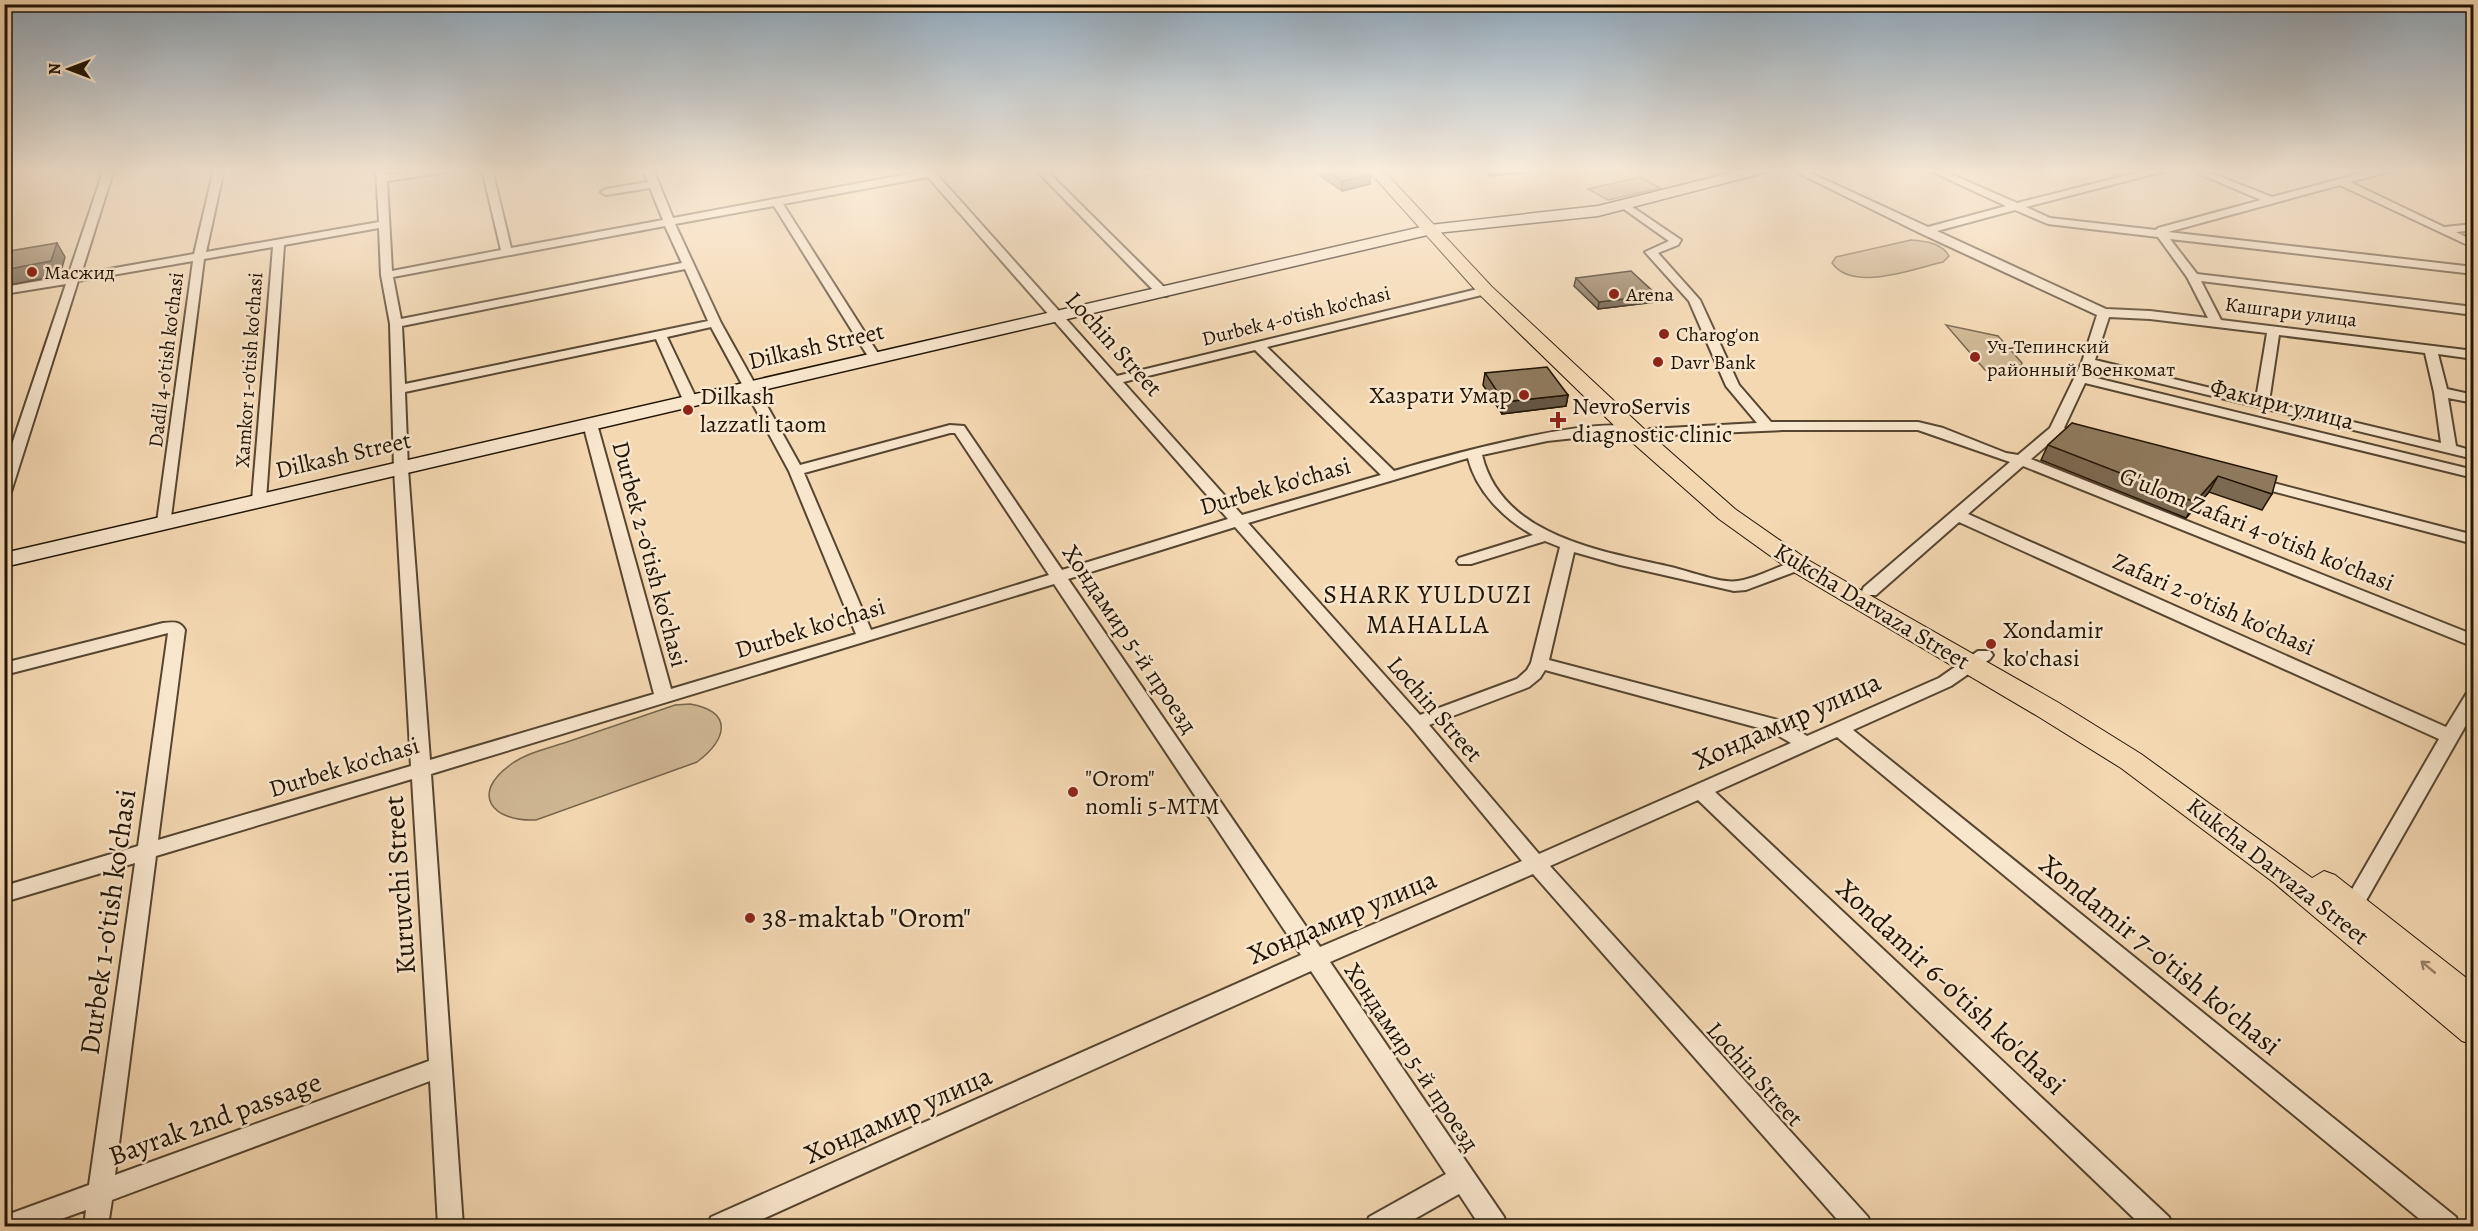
<svg xmlns="http://www.w3.org/2000/svg" width="2478" height="1231" viewBox="0 0 2478 1231" font-family="Alegreya,serif">
<style>
.green{fill:#d0b794;stroke:#78664c;stroke-width:1.5}
.lines{fill:none;stroke-linecap:round;stroke-linejoin:round}
.street-casing{stroke:#564530;stroke-width:4}
.secondary-casing{stroke:#211404;stroke-width:3}
.primary-casing{stroke:#211404;stroke-width:2}
.street{fill:#f8e6cd;fill-rule:evenodd}
.secondary{fill:#f8e6cd;fill-rule:evenodd}
.primary{fill:#f4d8b2;fill-rule:evenodd}
.wall{fill:#7b6951;stroke:#211404;stroke-width:1.5}
.shaded-wall{fill:#645542;stroke:#211404;stroke-width:1.5}
.building{fill:#8f7a5e;stroke:#211404;stroke-width:1.5}
.oneway{stroke:#958064}
.poi-dot{fill:#8f2418;stroke:#f8e6cd;stroke-width:2}
.labels{text-anchor:middle;dominant-baseline:central;stroke-width:5;stroke-linejoin:round;paint-order:stroke}
.far-poi-label{font-size:20px;fill:#211404;stroke:#f8e6cd;text-anchor:start}
.far-street-label{font-size:20px;fill:#211404;stroke:#f8e6cd}
.street-label{font-size:24px;fill:#211404;stroke:#f8e6cd}
.poi-label{font-size:24px;fill:#211404;stroke:#f8e6cd;text-anchor:start}
.neighbourhood-label{font-size:26px;letter-spacing:1.5px;fill:#211404;stroke:#f8e6cd}
.near-street-label{font-size:28px;fill:#211404;stroke:#f8e6cd}
.near-poi-label{font-size:28px;fill:#211404;stroke:#f8e6cd;text-anchor:start}
</style>
<rect width="100%" height="100%" fill="#f4d8b2"/>
<filter id="stains"><feTurbulence type="fractalNoise" baseFrequency=".00333" numOctaves="4"/><feColorMatrix values="0 0 0 0 .2 0 0 0 0 .09 0 0 0 0 .02 0 0 0 .5 -.17"/></filter>
<radialGradient id="worn" r=".72"><stop offset=".6" stop-color="#630" stop-opacity="0"/><stop offset="1" stop-color="#630" stop-opacity=".3"/></radialGradient>
<g class="green">
<path d="M 1640,177 L 1660,188 L 1608,200 L 1588,189 Z"/>
<path d="M 1911,240 C 1925,241 1942,243 1949,256 L 1943,262 C 1915,268 1853,293 1832,263 L 1836,257 Z"/>
<path d="M 1946,325 L 1998,336 L 2022,363 L 2020,369 L 1985,370 Z"/>
<path d="M 690,704 C 735,712 726,740 697,762 L 536,820 C 492,822 470,794 510,765 C 527,752 550,748 570,741 C 605,729 640,717 675,705 Z"/>
</g>
<g class="lines">
<g class="street-casing">
<g id="street">
<path d="M 104,169 L 114,169 L 81,274 L 194,254 L 214,169 L 224,169 L 206,252 L 379,222 L 376,169 L 386,169 L 386,175 L 430,169 L 452,169 L 447,172 L 387,181 L 392,271 L 501,250 L 482,169 L 492,169 L 511,248 L 663,220 L 650,188 L 606,195 L 601,192 L 606,189 L 648,182 L 643,169 L 653,169 L 673,218 L 924,171 L 922,169 L 932,169 L 1117,376 L 1486,287 L 1490,289 L 1490,293 L 1267,347 L 1394,471 C 1430,460 1617,407 1641,432 L 1639,435 L 1612,434 L 1547,441 L 1482,455 C 1502,537 1602,551 1671,567 C 1689,571 1721,584 1738,581 C 1759,578 1779,565 1799,560 L 1807,565 L 1805,568 L 1746,590 L 1734,591 L 1620,565 L 1574,552 L 1549,660 L 1782,721 L 1807,736 L 1939,678 L 1978,651 L 1990,651 L 1993,655 L 1990,659 L 1951,686 L 1853,730 L 2456,1217 L 2459,1226 L 2428,1226 L 1837,737 L 1715,792 L 2169,1217 L 2172,1226 L 2142,1226 L 1698,800 L 1550,866 L 1868,1217 L 1871,1226 L 1843,1226 L 1533,874 L 1330,962 L 1504,1217 L 1507,1226 L 1480,1226 L 1459,1194 L 1402,1226 L 1366,1226 L 1369,1217 L 1446,1174 L 1311,971 L 747,1226 L 708,1226 L 711,1217 L 1301,955 L 1054,584 L 431,774 L 463,1226 L 438,1226 L 430,1081 L 112,1200 L 108,1226 L 84,1226 L 86,1210 L 42,1226 L 4,1226 L 4,1216 L 89,1185 L 135,863 L 4,902 L 4,886 L 138,846 L 168,633 L 4,675 L 4,663 L 163,623 C 173,622 180,621 185,630 L 158,840 L 411,766 L 394,469 L 390,324 L 381,275 L 379,228 L 284,245 L 266,500 L 264,503 L 259,504 L 252,500 L 273,247 L 204,259 L 170,525 L 160,525 L 157,522 L 193,261 L 78,281 L 11,492 L 4,496 L 4,468 L 66,284 L 4,294 L 4,287 L 68,276 ZM 928,177 L 1228,519 L 1062,570 L 964,426 L 950,425 L 800,465 L 721,323 L 675,224 L 774,206 L 869,358 L 875,362 L 881,358 L 783,204 ZM 665,226 L 682,263 L 401,319 L 393,277 ZM 685,269 L 708,321 L 405,384 L 402,326 ZM 711,327 L 789,471 L 856,634 L 671,689 L 597,424 L 595,421 L 585,421 L 583,424 L 654,694 L 430,760 L 408,469 L 405,392 L 656,339 L 684,402 L 691,406 L 698,402 L 667,337 ZM 1255,350 L 1381,475 L 1242,515 L 1123,382 ZM 950,433 L 955,433 L 1049,575 L 871,630 L 804,473 ZM 1468,458 C 1476,491 1504,519 1533,535 L 1459,558 L 1457,561 L 1459,564 L 1471,564 L 1545,541 L 1560,547 L 1531,663 L 1527,670 L 1517,679 L 1420,715 L 1248,523 ZM 1235,527 L 1411,727 L 1522,861 L 1320,947 L 1068,579 ZM 1545,670 L 1770,731 L 1791,743 L 1539,854 L 1429,725 L 1529,687 L 1540,678 ZM 412,779 L 429,1061 L 115,1175 L 156,856 Z"/>
<path d="M 1035,169 L 1045,169 L 1167,290 L 1167,296 L 1159,296 Z"/>
<path d="M 1790,169 L 1802,169 L 1928,227 L 2006,206 L 1926,169 L 1939,169 L 2017,203 L 2151,169 L 2166,169 L 2165,171 L 2026,207 L 2050,218 L 2156,230 L 2158,228 L 2261,200 L 2188,169 L 2201,169 L 2272,197 L 2378,169 L 2393,169 L 2392,171 L 2350,182 L 2444,227 L 2474,224 L 2474,230 L 2456,232 L 2474,241 L 2474,248 L 2340,185 L 2168,232 L 2474,267 L 2474,274 L 2170,239 L 2197,274 L 2474,307 L 2474,315 L 2201,281 L 2221,320 L 2474,351 L 2474,359 L 2438,354 L 2447,389 L 2474,395 L 2474,403 L 2448,398 L 2456,446 L 2474,451 L 2474,459 L 2092,367 L 2088,376 L 2474,470 L 2474,478 L 2085,383 L 2064,428 L 2089,434 L 2091,437 L 2089,440 L 2084,441 L 2059,435 L 2031,459 L 2474,635 L 2474,647 L 2023,466 L 1968,514 L 2446,727 L 2468,691 L 2474,689 L 2474,711 L 2360,911 L 2353,913 L 2346,911 L 2343,905 L 2439,739 L 1959,522 L 1876,595 L 1864,595 L 1862,591 L 1864,587 L 2010,462 L 1918,430 L 1783,430 L 1645,436 L 1643,433 L 1650,429 L 1757,423 L 1726,386 L 1689,301 L 1645,252 L 1669,241 L 1621,207 L 1620,205 L 1625,202 L 1681,240 L 1678,245 L 1658,253 L 1700,300 L 1739,385 L 1771,422 L 1918,422 L 1943,428 L 2006,453 L 2018,455 L 2050,428 L 2082,362 L 2097,315 L 1920,233 ZM 2015,210 L 2048,224 L 2158,237 L 2187,277 L 2208,318 L 2150,311 L 2106,309 L 1937,231 ZM 2109,317 L 2150,319 L 2267,333 L 2256,399 L 2095,360 ZM 2279,335 L 2425,353 L 2434,392 L 2441,443 L 2269,402 Z"/>
<path d="M 2254,478 L 2474,535 L 2474,544 L 2249,485 L 2247,482 L 2249,479 Z"/>
</g>
</g>
<g class="secondary-casing">
<g id="secondary">
<path d="M 1746,169 L 1769,169 L 1767,172 L 1598,216 L 1436,233 L 4,567 L 4,553 L 1430,225 L 1598,206 Z"/>
<path d="M 2461,169 L 2474,169 L 2474,176 Z"/>
</g>
</g>
<g class="primary-casing">
<path id="primary" d="M 1367,169 L 1382,169 L 1492,287 L 1642,427 L 1735,509 L 1808,560 L 2059,703 L 2141,754 L 2312,878 L 2324,871 L 2335,875 L 2474,984 L 2474,1045 L 2462,1041 L 2273,882 L 2121,768 L 2039,717 L 1790,570 L 1719,519 L 1626,437 L 1480,295 Z"/>
</g>
<use href="#street" class="street"/>
<use href="#secondary" class="secondary"/>
<use href="#primary" class="primary"/>
</g>
<g class="wall">
<path d="M 1311,169 L 1366,169 L 1370,184 L 1342,191 Z"/>
<path d="M 1471,169 L 1530,169 L 1530,172 L 1491,176 L 1485,171 L 1475,172 Z"/>
<path d="M 1576,278 L 1657,295 L 1655,302 L 1598,309 L 1574,286 Z"/>
<path d="M 1485,373 L 1568,395 L 1566,406 L 1502,414 L 1483,385 Z"/>
<path d="M 2072,423 L 2272,494 L 2262,510 L 2209,492 L 2186,518 L 2041,460 L 2048,445 Z"/>
</g>
<g class="shaded-wall">
<path d="M 1476,169 L 1486,169 L 1485,171 L 1475,172 Z"/>
<path d="M 1492,169 L 1530,169 L 1530,172 L 1491,176 Z"/>
<path d="M 1371,174 L 1370,184 L 1342,191 L 1342,181 Z"/>
<path d="M 57,243 L 65,257 L 60,275 L 4,286 L 4,270 Z"/>
<path d="M 1657,295 L 1655,302 L 1598,309 L 1599,302 Z"/>
<path d="M 1568,395 L 1566,406 L 1502,414 L 1504,402 Z"/>
<path d="M 2218,476 L 2209,492 L 2186,518 L 2195,502 Z"/>
</g>
<g class="building">
<path d="M 1325,169 L 1366,169 L 1371,174 L 1342,181 Z"/>
<path d="M 57,243 L 51,261 L 4,270 L 4,252 Z"/>
<path d="M 1631,271 L 1657,295 L 1599,302 L 1576,278 Z"/>
<path d="M 1547,367 L 1568,395 L 1504,402 L 1485,373 Z"/>
<path d="M 2072,423 L 2277,476 L 2272,494 L 2218,476 L 2195,502 L 2048,445 Z"/>
</g>
<defs><path id="oneway-shaft" d="M-6 0H5M1.5-3L5.5 0L1.5 3" fill="none" stroke-width="1.6" stroke-linecap="round" stroke-linejoin="round" transform="scale(1.5)"/></defs>
<use class="oneway" href="#oneway-shaft" transform="translate(2428 967) rotate(-140)"/>
<linearGradient id="sky" x2="0" y2="1"><stop stop-color="#90a8bb"/><stop offset="0.5" stop-color="#faeddc"/><stop offset="1" stop-color="#faeddc" stop-opacity="0"/></linearGradient>
<rect width="2478" height="341" fill="url(#sky)"/>
<g class="poi-dot">
<circle cx="32" cy="272" r="6"/>
<circle cx="1614" cy="294" r="6"/>
<circle cx="1664" cy="334" r="6"/>
<circle cx="1975" cy="357" r="6"/>
<circle cx="1658" cy="362" r="6"/>
<circle cx="1524" cy="395" r="6"/>
<circle cx="688" cy="410" r="6"/>
<path d="M1555 411h6v6h6v6h-6v6h-6v-6h-6v-6h6z"/>
<circle cx="1991" cy="644" r="6"/>
<circle cx="1073" cy="792" r="6"/>
<circle cx="750" cy="918" r="6"/>
</g>
<g class="labels">
<g class="far-poi-label">
<text x="44" y="272">Масжид</text>
<text x="1626" y="294">Arena</text>
<text x="1676" y="334">Charog'on</text>
<text x="1987" y="346">Уч-Тепинский<tspan x="1987" dy="23">районный Военкомат</tspan></text>
<text x="1670" y="362">Davr Bank</text>
</g>
<g class="far-street-label">
<text transform="translate(2291 312) rotate(7)">Кашгари улица</text>
<text transform="translate(1296 316) rotate(-14)">Durbek 4-o'tish ko'chasi</text>
<text transform="translate(166 360) rotate(-83)">Dadil 4-o'tish ko'chasi</text>
<text transform="translate(249 370) rotate(-86)">Xamkor 1-o'tish ko'chasi</text>
</g>
<g class="street-label">
<text transform="translate(1114 344) rotate(48)">Lochin Street</text>
<text transform="translate(816 346) rotate(-13)">Dilkash Street</text>
<text transform="translate(2282 404) rotate(14)">Факири улица</text>
<text transform="translate(343 455) rotate(-13)">Dilkash Street</text>
<text transform="translate(1275 486) rotate(-16)">Durbek ko'chasi</text>
<text transform="translate(2257 529) rotate(22)">G'ulom Zafari 4-o'tish ko'chasi</text>
<text transform="translate(650 554) rotate(75)">Durbek 2-o'tish ko'chasi</text>
<text transform="translate(2214 604) rotate(24)">Zafari 2-o'tish ko'chasi</text>
<text transform="translate(1872 606) rotate(31)">Kukcha Darvaza Street</text>
<text transform="translate(810 628) rotate(-17)">Durbek ko'chasi</text>
<text transform="translate(1130 639) rotate(56)">Хондамир 5-й проезд</text>
<text transform="translate(1435 709) rotate(49)">Lochin Street</text>
<text transform="translate(344 767) rotate(-17)">Durbek ko'chasi</text>
<text transform="translate(2278 871) rotate(38)">Kukcha Darvaza Street</text>
<text transform="translate(1412 1057) rotate(56)">Хондамир 5-й проезд</text>
<text transform="translate(1755 1074) rotate(48)">Lochin Street</text>
</g>
<g class="poi-label">
<text x="1512" y="395" text-anchor="end">Хазрати Умар</text>
<text x="700" y="396">Dilkash<tspan x="700" dy="28">lazzatli taom</tspan></text>
<text x="1572" y="406">NevroServis<tspan x="1572" dy="28">diagnostic clinic</tspan></text>
<text x="2003" y="630">Xondamir<tspan x="2003" dy="28">ko'chasi</tspan></text>
<text x="1085" y="778">"Orom"<tspan x="1085" dy="28">nomli 5-MTM</tspan></text>
</g>
<g class="neighbourhood-label">
<text x="1428" y="594">SHARK YULDUZI<tspan x="1428" dy="30">MAHALLA</tspan></text>
</g>
<g class="near-street-label">
<text transform="translate(1787 721) rotate(-24)">Хондамир улица</text>
<text transform="translate(400 885) rotate(-94)">Kuruvchi Street</text>
<text transform="translate(1342 917) rotate(-23)">Хондамир улица</text>
<text transform="translate(108 922) rotate(-82)">Durbek 1-o'tish ko'chasi</text>
<text transform="translate(2160 955) rotate(39)">Xondamir 7-o'tish ko'chasi</text>
<text transform="translate(1951 987) rotate(43)">Xondamir 6-o'tish ko'chasi</text>
<text transform="translate(898 1115) rotate(-24)">Хондамир улица</text>
<text transform="translate(215 1119) rotate(-20)">Bayrak 2nd passage</text>
</g>
<g class="near-poi-label">
<text x="762" y="918">38-maktab "Orom"</text>
</g>
</g>
<rect width="2478" height="1231" fill="none" stroke="#f4d8b2" stroke-width="24"/>
<rect x="6" y="6" width="2466" height="1219" fill="none" stroke="#211404" stroke-width="3"/>
<rect x="12" y="12" width="2454" height="1207" fill="none" stroke="#211404" stroke-width="1.5"/>
<g transform="translate(69 69) rotate(270)" stroke="#f8e6cd" stroke-width="4.5" paint-order="stroke">
<path d="M0-4.5L10 22L0 15L-10 22Z" fill="#211404"/>
<text y="-9" font-size="16" font-weight="bold" text-anchor="middle" fill="#211404">N</text>
</g>
<rect width="100%" height="100%" filter="url(#stains)"/>
<rect width="100%" height="100%" fill="url(#worn)"/>
</svg>
